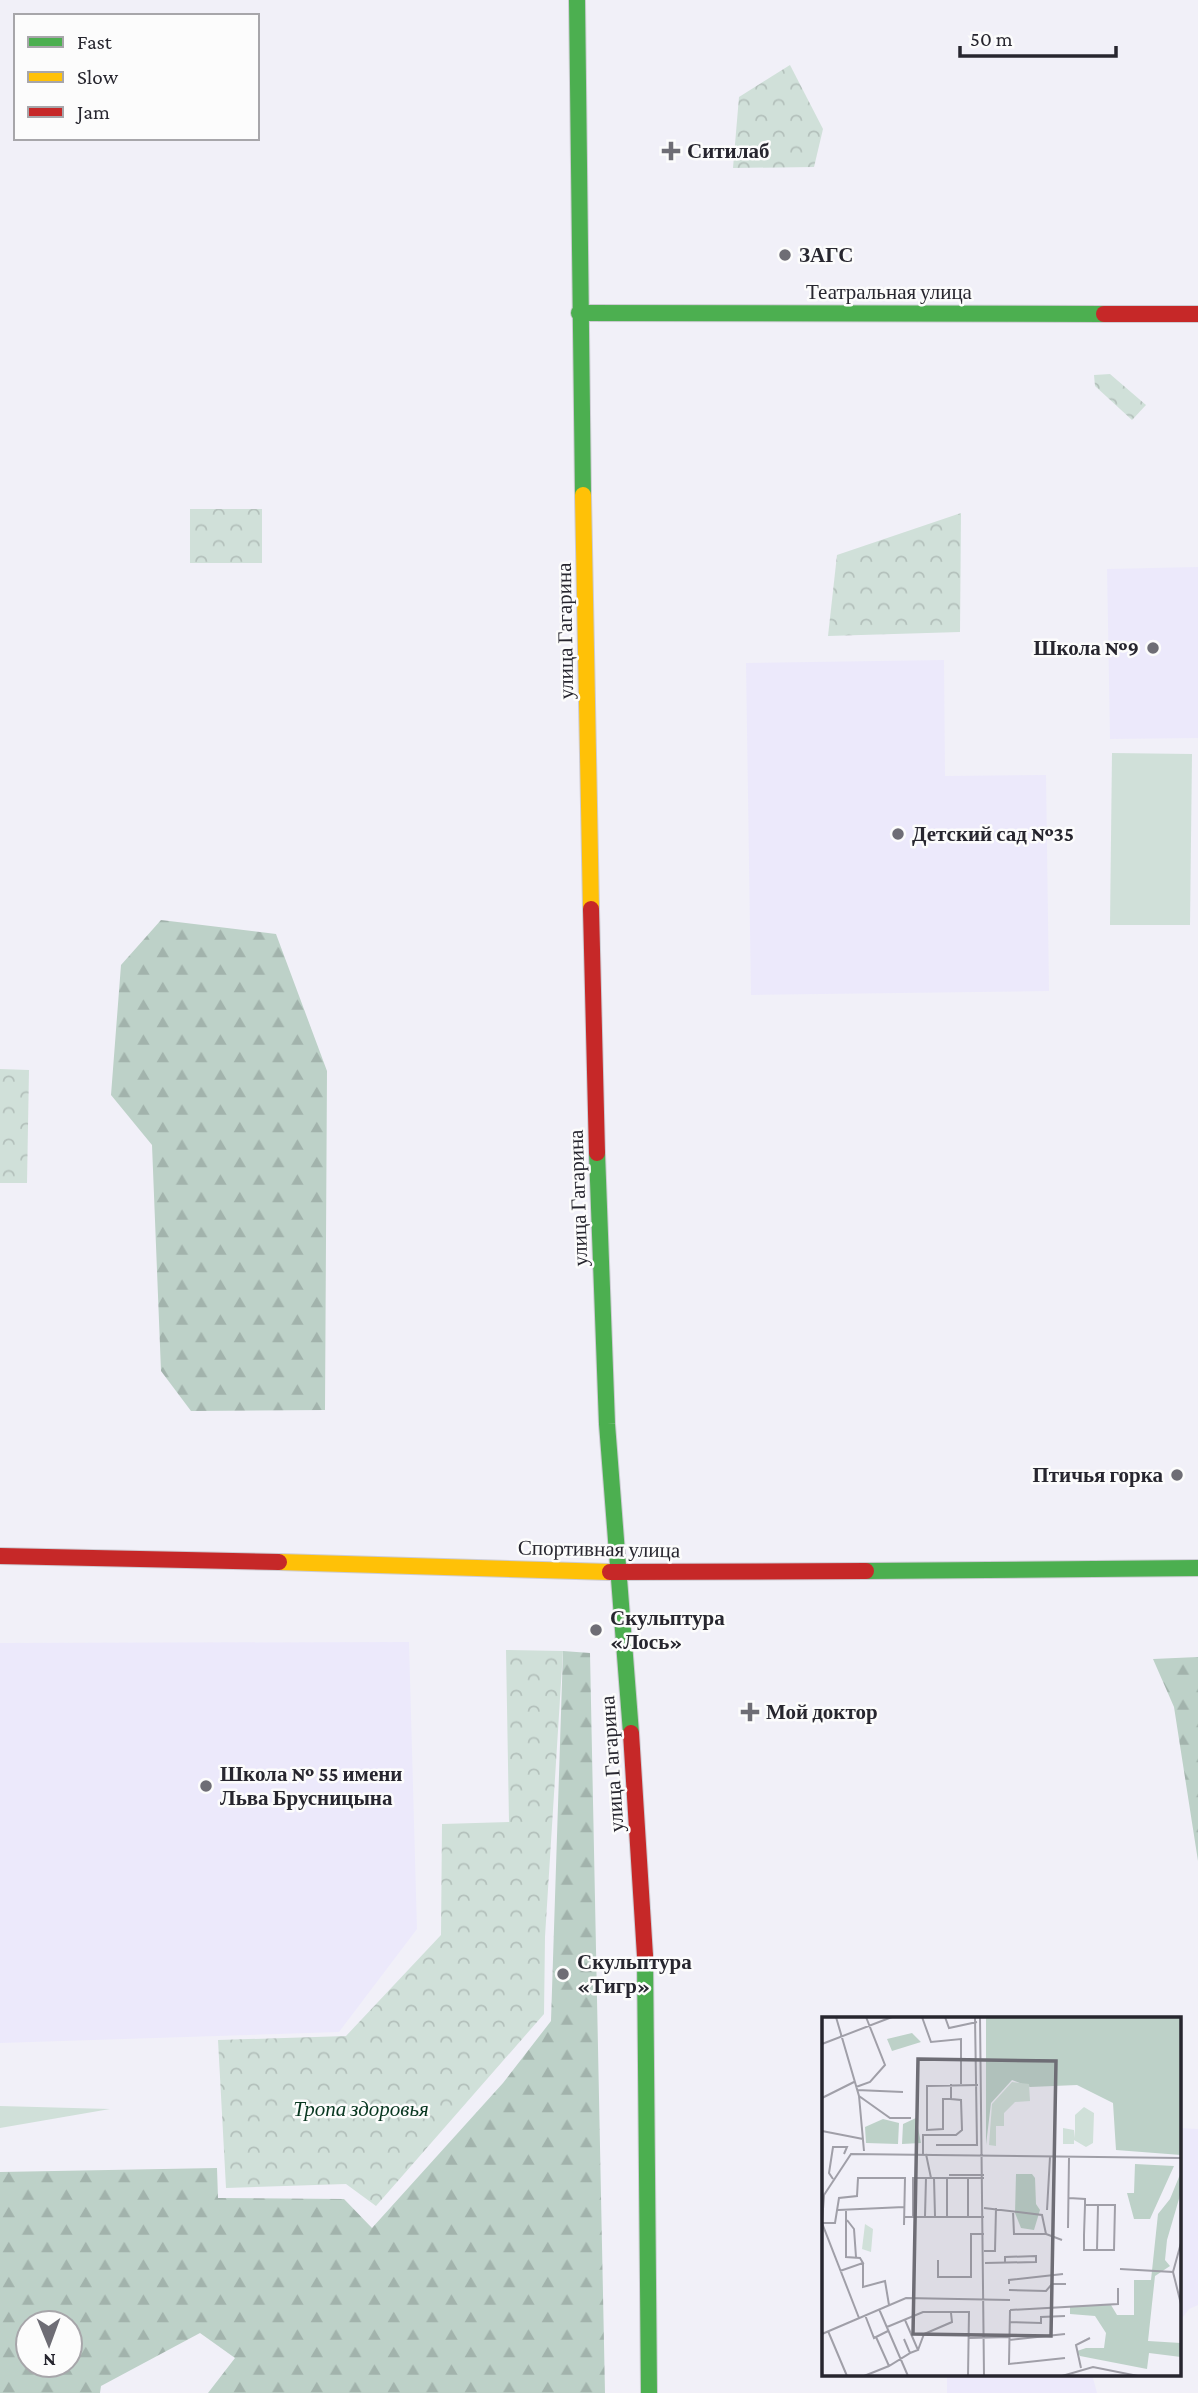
<svg xmlns="http://www.w3.org/2000/svg" width="1198" height="2393" viewBox="0 0 1198 2393" font-family="'Crimson Pro',serif">
<style>
.built{fill:#ece9fb}
.grass{fill:#d0e0d9}
.forest{fill:url(#forest-firs);fill-rule:evenodd}
.park{fill:url(#park-crowns)}
.lines{fill:none;stroke-linecap:round;stroke-linejoin:round}
.fast-casing{stroke:#cdccd3;stroke-width:18}
.slow-casing{stroke:#cdccd3;stroke-width:18}
.jam-casing{stroke:#cdccd3;stroke-width:18}
.fast{stroke:#4caf50;stroke-width:16}
.slow{stroke:#ffc107;stroke-width:16}
.jam{stroke:#c62828;stroke-width:16}
.poi-dot{fill:#6e6d75;stroke:#fcfcfc;stroke-width:2.5}
.labels{text-anchor:middle;dominant-baseline:central;stroke-width:5;stroke-linejoin:round;paint-order:stroke}
.poi-label{font-size:21px;font-weight:bold;fill:#27262f;stroke:#fcfcfc;text-anchor:start}
.street-label{font-size:21px;fill:#27262f;stroke:#fcfcfc}
.park-label{font-size:21px;font-style:italic;fill:#083720;stroke:#fcfcfc}
.inset-road{fill:none;stroke:#a09fa8;stroke-width:2}
.view{fill:#6e6d75;fill-opacity:0.15;stroke:#6e6d75;stroke-width:3.5}
.inset-edge{fill:none;stroke:#27262f;stroke-width:3.5}
</style>
<defs>
<pattern id="forest-firs" width="22" height="20" patternUnits="userSpaceOnUse" patternTransform="scale(1.75)"><rect width="22" height="20" fill="#bdd1c8"/><path d="M5 1l3.5 6h-7zM16 11l3.5 6h-7z" fill="#a2b3ac"/></pattern>
<pattern id="park-crowns" width="20" height="18" patternUnits="userSpaceOnUse" patternTransform="scale(1.75)"><rect width="20" height="18" fill="#d0e0d9"/><path d="M2 6a3 3 0 1 1 6 0M12 15a3 3 0 1 1 6 0" fill="none" stroke="#b3c0bb"/></pattern>
</defs>
<rect width="100%" height="100%" fill="#f1f0f8"/>
<g class="built">
<path d="M 1198,567 L 1198,738 L 1110,739 L 1107,569 Z"/>
<path d="M 944,660 L 945,776 L 1046,775 L 1049,991 L 751,995 L 746,663 Z"/>
<path d="M 409,1642 L 417,1929 L 339,2032 L 0,2043 L 0,1643 Z"/>
<path d="M 1179,2128 L 1198,2129 L 1198,2305 L 1189,2309 L 1179,2322 Z"/>
<path d="M 947,2374 L 1092,2374 L 1097,2393 L 947,2393 Z"/>
</g>
<g class="grass">
<path d="M 1112,753 L 1192,754 L 1190,925 L 1110,925 Z"/>
<path d="M 0,2106 L 110,2109 L 0,2128 Z"/>
</g>
<g class="forest">
<path d="M 161,920 L 276,934 L 327,1071 L 325,1410 L 191,1411 L 161,1371 L 152,1145 L 111,1095 L 121,965 Z"/>
<path d="M 563,1651 L 590,1653 L 605,2393 L 208,2393 L 235,2358 L 200,2333 L 101,2386 L 100,2393 L 0,2393 L 0,2172 L 217,2168 L 218,2198 L 344,2199 L 372,2228 L 503,2083 L 551,2021 ZM 70,2323 L 70,2365 L 28,2365 L 28,2323 Z"/>
<path d="M 1198,1657 L 1198,1861 L 1174,1707 L 1153,1659 Z"/>
</g>
<g class="park">
<path d="M 790,65 L 823,129 L 814,167 L 733,168 L 739,97 Z"/>
<path d="M 1110,374 L 1146,405 L 1132,420 L 1095,386 L 1094,375 Z"/>
<rect x="190" y="509" width="72" height="54"/>
<path d="M 961,513 L 960,632 L 828,636 L 837,555 Z"/>
<path d="M 0,1069 L 29,1070 L 27,1183 L 0,1183 Z"/>
<path d="M 506,1650 L 563,1651 L 545,1937 L 544,2014 L 376,2206 L 346,2184 L 226,2188 L 218,2040 L 346,2036 L 441,1935 L 442,1824 L 509,1822 Z"/>
</g>
<g class="lines">
<g class="fast-casing">
<g id="fast">
<path d="M 577,0 L 583,495"/>
<path d="M 579,313 L 1104,314"/>
<path d="M 597,1153 L 607,1424 L 631,1733"/>
<path d="M 866,1571 L 1198,1568"/>
<path d="M 645,1956 L 649,2393"/>
</g>
</g>
<g class="slow-casing">
<g id="slow">
<path d="M 583,495 L 591,909"/>
<path d="M 279,1562 L 610,1572"/>
</g>
</g>
<g class="jam-casing">
<g id="jam">
<path d="M 1104,314 L 1198,314"/>
<path d="M 591,909 L 597,1153"/>
<path d="M 0,1556 L 279,1562"/>
<path d="M 610,1572 L 866,1571"/>
<path d="M 631,1733 L 645,1956"/>
</g>
</g>
<use href="#fast" class="fast"/>
<use href="#slow" class="slow"/>
<use href="#jam" class="jam"/>
</g>
<g class="poi-dot">
<path d="M667.5 140.5h7v7h7v7h-7v7h-7v-7h-7v-7h7z"/>
<circle cx="785" cy="255" r="7"/>
<circle cx="1153" cy="648" r="7"/>
<circle cx="898" cy="834" r="7"/>
<circle cx="1177" cy="1475" r="7"/>
<circle cx="596" cy="1630" r="7"/>
<path d="M746.5 1701.5h7v7h7v7h-7v7h-7v-7h-7v-7h7z"/>
<circle cx="206" cy="1786" r="7"/>
<circle cx="563" cy="1974" r="7"/>
</g>
<g class="labels">
<g class="poi-label">
<text x="687" y="151">Ситилаб</text>
<text x="799" y="255">ЗАГС</text>
<text x="1139" y="648" text-anchor="end">Школа №9</text>
<text x="912" y="834">Детский сад №35</text>
<text x="1163" y="1475" text-anchor="end">Птичья горка</text>
<text x="610" y="1618">Скульптура<tspan x="610" dy="24">«Лось»</tspan></text>
<text x="766" y="1712">Мой доктор</text>
<text x="220" y="1774">Школа № 55 имени<tspan x="220" dy="24">Льва Брусницына</tspan></text>
<text x="577" y="1962">Скульптура<tspan x="577" dy="24">«Тигр»</tspan></text>
</g>
<g class="street-label">
<text x="889" y="292">Театральная улица</text>
<text transform="translate(565 631) rotate(-91)">улица Гагарина</text>
<text transform="translate(578 1198) rotate(-92)">улица Гагарина</text>
<text transform="translate(599 1549) rotate(1)">Спортивная улица</text>
<text transform="translate(612 1764) rotate(-94)">улица Гагарина</text>
</g>
<g class="park-label">
<text x="361" y="2109">Тропа здоровья</text>
</g>
</g>
<g transform="translate(822 2017)">
<rect width="359" height="359" fill="#f1f0f8"/>
<path d="M 262,90 L 272,96 L 271,126 L 264,130 L 252,123 L 252,127 L 241,127 L 241,111 L 252,113 L 253,121 L 253,98 ZM 43,207 L 51,212 L 49,235 L 40,232 Z" fill="#d0e0d9"/>
<path d="M 164,0 L 359,0 L 359,138 L 294,133 L 291,86 L 255,68 L 208,70 L 190,63 L 169,86 L 164,128 ZM 90,16 L 99,25 L 70,34 L 65,22 ZM 94,101 L 99,126 L 80,127 L 81,107 ZM 61,102 L 77,106 L 76,127 L 44,126 L 43,110 ZM 313,147 L 352,149 L 328,202 L 312,202 L 305,176 L 312,176 ZM 359,155 L 359,175 L 345,223 L 343,243 L 348,249 L 333,259 L 326,324 L 359,326 L 359,340 L 327,336 L 325,352 L 258,339 L 255,334 L 264,331 L 282,331 L 284,316 L 273,299 L 248,297 L 248,289 L 289,288 L 295,298 L 312,298 L 312,263 L 329,263 L 336,197 L 348,182 ZM 194,157 L 210,157 L 213,161 L 214,187 L 218,193 L 212,213 L 199,211 L 193,196 Z" fill="#bdd1c8"/>
<path d="M 190,65 L 207,67 L 208,84 L 193,85 L 182,96 L 182,109 L 174,109 L 174,129 L 167,128 L 170,87 Z" fill="#d0e0d9"/>
<path class="inset-road" d="M 14,0 L 37,79 L 42,134M 100,0 L 109,25 L 139,22 L 139,67M 123,0 L 127,11 L 155,5M 158,0 L 162,359M 0,27 L 70,0M 34,70 L 48,65 L 63,48 L 44,0M 35,73 L 81,75M 37,79 L 68,101 L 89,101M 0,81 L 32,65M 129,82 L 121,82 L 121,112 L 105,113 L 105,69 L 156,68M 0,114 L 41,122M 114,128 L 155,128 L 153,0M 101,137 L 101,118 L 134,118 L 140,113 L 139,83 L 129,82 L 129,67M 104,137 L 109,161M 127,158 L 162,158M 112,161 L 113,199M 146,161 L 146,199M 11,162 L 7,156 L 11,130 L 25,130 L 22,137M 247,181 L 263,182 L 263,188 L 262,218 L 262,233 L 292,233 L 293,188 L 263,188M 162,191 L 220,198 L 224,217 L 240,223M 16,193 L 82,190M 225,193 L 228,140M 191,194 L 192,217 L 224,217M 103,199 L 104,161 L 162,161M 125,199 L 125,161M 82,200 L 162,200M 91,200 L 91,161 L 103,161M 25,203 L 32,212 L 34,240M 0,206 L 13,206 L 17,181 L 35,179 L 36,161 L 83,161 L 82,208M 246,211 L 247,141M 275,233 L 276,188M 162,234 L 173,234 L 174,191M 116,243 L 116,260 L 149,260 L 149,217 L 162,217M 41,246 L 41,270 L 63,264 L 67,288M 163,246 L 214,245 L 214,239 L 183,240 L 183,245M 298,252 L 351,255 L 359,287M 18,254 L 41,246 L 38,241 L 24,240 L 24,193M 351,255 L 359,226M 187,267 L 187,263 L 241,257M 187,273 L 224,274 L 230,267 L 244,267M 57,292 L 86,359M 188,293 L 296,287 L 296,271M 188,293 L 187,347 L 243,341M 43,298 L 52,321 L 66,314M 37,301 L 0,206 L 2,178 L 29,137 L 359,141M 83,303 L 96,333 L 88,336M 188,305 L 219,306 L 219,300 L 243,299M 65,310 L 101,295 L 148,295M 6,314 L 25,359M 0,317 L 84,281 L 188,283M 54,320 L 67,349 L 88,336 L 82,322M 147,321 L 187,320M 187,323 L 243,317M 96,333 L 102,317 L 130,305 L 129,296M 259,351 L 254,328 L 268,321M 42,359 L 67,349M 146,359 L 147,295M 240,359 L 271,350 L 316,359"/>
<path class="view" d="M 96,42 L 234,44 L 229,319 L 91,317 Z"/>
<rect width="359" height="359" class="inset-edge"/>
</g>
<rect x="14" y="14" width="245" height="126" fill="#fcfcfc" stroke="#a7a6aa" stroke-width="2"/>
<rect x="28" y="37" width="35" height="10" fill="#4caf50" stroke="#a7a6aa" stroke-width="2"/>
<text x="77" y="49" font-size="21" fill="#27262f">Fast</text>
<rect x="28" y="72" width="35" height="10" fill="#ffc107" stroke="#a7a6aa" stroke-width="2"/>
<text x="77" y="84" font-size="21" fill="#27262f">Slow</text>
<rect x="28" y="107" width="35" height="10" fill="#c62828" stroke="#a7a6aa" stroke-width="2"/>
<text x="77" y="119" font-size="21" fill="#27262f">Jam</text>
<g transform="translate(49 2344) rotate(179)"><circle r="33" fill="#fcfcfc" stroke="#a7a6aa" stroke-width="2"/>
<path d="M0-5L12 26L0 18L-12 26Z" fill="#6e6d75"/>
<text y="-10" font-size="19" font-weight="bold" text-anchor="middle" fill="#27262f">N</text>
</g>
<path d="M960 46v10h156v-10" fill="none" stroke="#27262f" stroke-width="3.5"/>
<text x="970" y="46" font-size="21" fill="#27262f" stroke="#fcfcfc" stroke-width="5" paint-order="stroke">50 m</text>
</svg>
